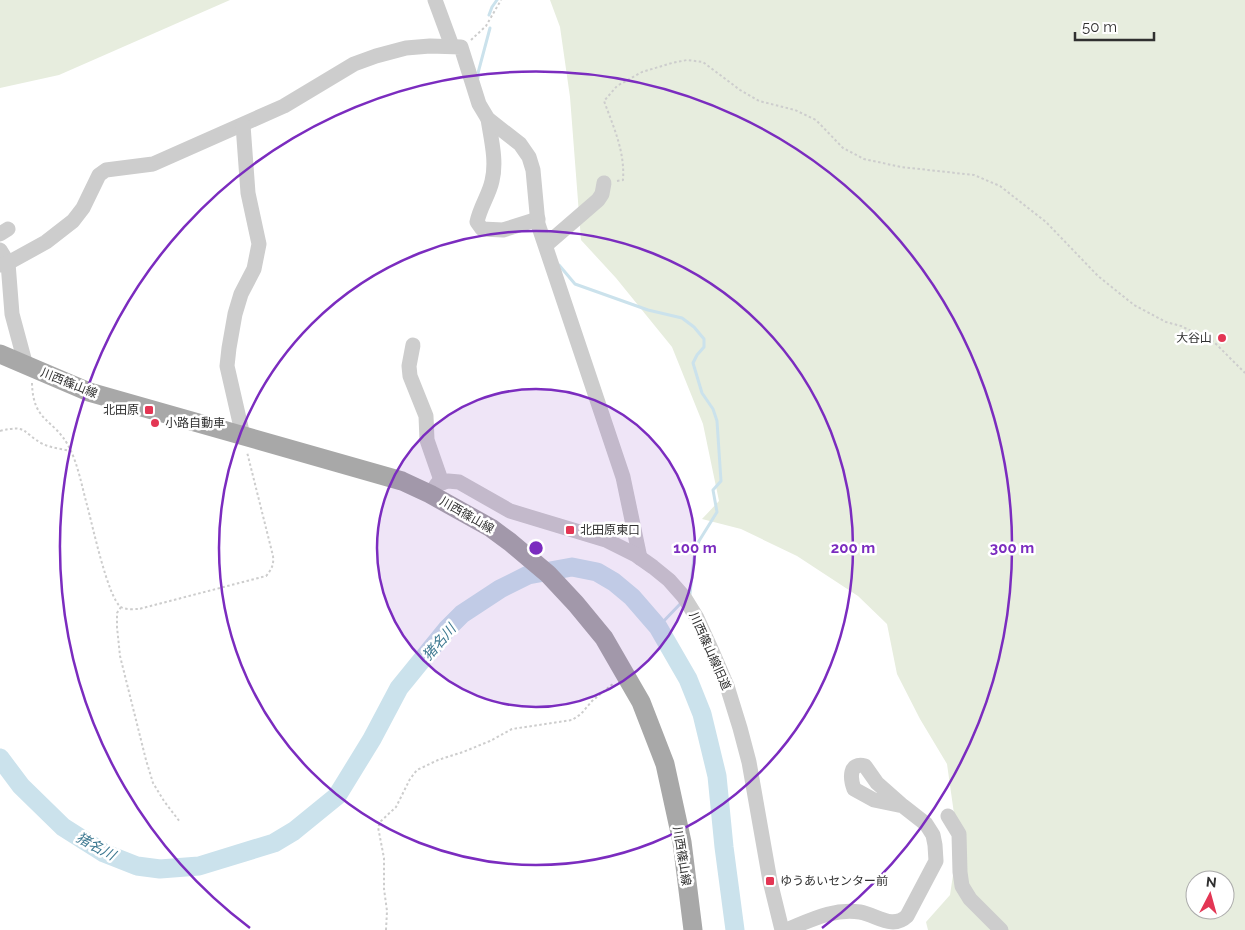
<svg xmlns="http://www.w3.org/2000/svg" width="1245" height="930" viewBox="0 0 1245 930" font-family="Raleway,'Noto Sans JP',sans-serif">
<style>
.green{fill:#e7edde;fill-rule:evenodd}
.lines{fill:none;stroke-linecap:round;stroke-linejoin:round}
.stream{stroke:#cbe2ec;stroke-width:3}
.river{stroke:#cbe2ec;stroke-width:19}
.path{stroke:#cdcdcd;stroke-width:2;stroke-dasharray:2.5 2.5;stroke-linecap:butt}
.minor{stroke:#cdcdcd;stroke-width:15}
.major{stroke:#a8a8a8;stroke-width:19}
.ring{fill:none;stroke:#7b2cbf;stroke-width:2.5}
.poi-dot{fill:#e33654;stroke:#fff;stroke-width:2}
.labels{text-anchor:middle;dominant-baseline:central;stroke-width:5;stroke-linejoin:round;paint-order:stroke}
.poi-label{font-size:12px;fill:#303030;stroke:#fff;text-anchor:start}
.street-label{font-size:12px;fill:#303030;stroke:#fff}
.water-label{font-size:14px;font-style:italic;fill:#3e7991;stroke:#fff}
.centre{fill:#7b2cbf;stroke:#fff;stroke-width:2.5}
.ring-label{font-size:15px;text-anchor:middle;font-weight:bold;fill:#7b2cbf;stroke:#fff;stroke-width:5;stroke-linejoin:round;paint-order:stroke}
</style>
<rect width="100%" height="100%" fill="#fff"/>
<g class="green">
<path d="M 0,0 L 230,0 L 59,75 L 0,88 Z"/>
<path d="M 550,0 L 1245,0 L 1245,930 L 928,930 L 926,922 L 950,895 L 958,842 L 947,764 L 920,719 L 897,674 L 887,624 L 858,596 L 797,556 L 741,529 L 702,519 L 719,501 L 703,424 L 672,347 L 616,278 L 581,240 L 570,97 L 560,27 ZM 1195,880 L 1225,880 L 1225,910 L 1195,910 Z"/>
</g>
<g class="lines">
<g class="stream">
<path d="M 489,15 L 492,7 L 497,0"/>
<path d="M 478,78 L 478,73 L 490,28"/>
<path d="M 559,265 L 575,284 L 648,310 L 682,318 L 694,327 L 704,339 L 704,347 L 697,355 L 693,363 L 702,393 L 713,409 L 717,421 L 721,481 L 713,490 L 717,512 L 699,541 L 694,558 L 690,594 L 688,596"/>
<path d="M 658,627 L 682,602"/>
</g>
<path class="river" d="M 0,758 L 21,786 L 63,827 L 104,853 L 137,866 L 160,869 L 199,866 L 274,843 L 294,831 L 337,796 L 372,739 L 399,688 L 447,629 L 462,614 L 500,589 L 528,575 L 572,567 L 597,572 L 614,582 L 632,597 L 658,627 L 688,679 L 702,714 L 717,776 L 724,847 L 735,930"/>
<g class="path">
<path d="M 471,40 L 486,26 L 501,0"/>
<path d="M 617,181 L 623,180 C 625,152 614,128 604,101 L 617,86 L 642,72 L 672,63 L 687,60 L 703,62 L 740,90 L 759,101 L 795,110 L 816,120 L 843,148 L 864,159 L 901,167 L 974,175 L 1000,186 L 1046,222 L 1098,276 L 1134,305 L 1166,322 L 1181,326 L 1214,342 L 1245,373"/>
<path d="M 32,383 C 33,423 54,418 69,447 C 78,464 82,487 87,505 C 92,523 108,599 121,607 C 126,610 134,609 139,609 L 266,576 C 272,569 274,564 273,556 L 247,452"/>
<path d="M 0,431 C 28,424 22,433 43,444 C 51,448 62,449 71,451"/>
<path d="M 121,607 L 117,613 L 117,627 L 120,656 L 146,760 L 153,783 L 164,801 L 180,822"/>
<path d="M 386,930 L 387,911 L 384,889 L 384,858 L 378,827 L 381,821 L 396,807 L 410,779 L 417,770 L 438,760 L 463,752 L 490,741 L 512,729 L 572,720 L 581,714 L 592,701 L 614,683"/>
</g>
<g class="minor">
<path d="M 435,0 L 452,46"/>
<path d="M 488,119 C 491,139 497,161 492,181 C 489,195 480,207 477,222 L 482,229 L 503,230 L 538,219"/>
<path d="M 0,234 L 8,229"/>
<path d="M 546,245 L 598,200 L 602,194 L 604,183"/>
<path d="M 0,250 L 8,263 L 12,314 L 26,366"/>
<path d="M 0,265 L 8,263 L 46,242 L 73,221 L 83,208 L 99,175 L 106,170 L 153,164 L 284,106 L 354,64 L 376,56 L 406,48 L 430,46 L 461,47 L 479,104 L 488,119 L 520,144 L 529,157 L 533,170 L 538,224 L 623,477 L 640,558"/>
<path d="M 413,345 L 409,366 L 410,376 L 426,416 L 427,440 L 442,483"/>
<path d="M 243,436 L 227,366 L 229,348 L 235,314 L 241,294 L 254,269 L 259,244 L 248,193 L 243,125"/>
<path d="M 430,494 L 437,484 L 448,481 L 459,482 L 510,511 L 606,540 L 636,555 L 653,567 L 669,580 L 684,597 L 697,618 L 712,651 L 727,686 L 740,728 L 749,762 L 770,881 L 782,930"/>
<path d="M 948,816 L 959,834 L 960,872 L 962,886 L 970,899 L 1001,930"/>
<path d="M 786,930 C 811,920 833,908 860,912 C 877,915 892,930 907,916 L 936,861 L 935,845 L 933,835 L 926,824 L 903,806 L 877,783 L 865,766 C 849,762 850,778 854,789 L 874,800 L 903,806"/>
</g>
<path class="major" d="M 0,354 L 89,392 L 402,481 L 430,494 L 491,528 L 510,542 L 548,574 L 576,604 L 604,638 L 641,702 L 665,764 L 682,842 L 693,930"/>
</g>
<circle cx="536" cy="548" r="159" fill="#7b2cbf" fill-opacity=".12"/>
<g class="ring">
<circle cx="536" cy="548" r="159"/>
<circle cx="536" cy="548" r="317"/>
<path d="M250 928A476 476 0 1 1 822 928"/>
</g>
<g class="poi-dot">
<circle cx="1222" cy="338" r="5"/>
<rect x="144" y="405" width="10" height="10" rx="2.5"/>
<circle cx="155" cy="423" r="5"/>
<rect x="565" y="525" width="10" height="10" rx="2.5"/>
<rect x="765" y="876" width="10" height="10" rx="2.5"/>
</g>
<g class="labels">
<g class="poi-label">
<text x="1212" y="338" text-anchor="end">大谷山</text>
<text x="139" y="410" text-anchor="end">北田原</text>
<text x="165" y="423">小路自動車</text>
<text x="580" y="530">北田原東口</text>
<text x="780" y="881">ゆうあいセンター前</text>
</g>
<g class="street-label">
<text transform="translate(69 383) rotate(22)">川西篠山線</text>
<text transform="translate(467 515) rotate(30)">川西篠山線</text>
<text transform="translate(710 651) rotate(66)">川西篠山線旧道</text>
<text transform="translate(682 856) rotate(81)">川西篠山線</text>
</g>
<g class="water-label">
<text transform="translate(439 642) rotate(-49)">猪名川</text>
<text transform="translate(96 846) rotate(28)">猪名川</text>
</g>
</g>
<circle cx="536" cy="548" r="8" class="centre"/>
<g class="ring-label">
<text x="695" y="553">100 m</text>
<text x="853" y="553">200 m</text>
<text x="1012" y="553">300 m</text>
</g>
<g transform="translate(1210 895) rotate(6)"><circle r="24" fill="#ffffff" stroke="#acacac"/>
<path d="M0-4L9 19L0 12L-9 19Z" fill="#e33654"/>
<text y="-8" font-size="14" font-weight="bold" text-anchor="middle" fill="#303030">N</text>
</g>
<path d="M1075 32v8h79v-8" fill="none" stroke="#303030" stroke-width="2.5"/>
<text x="1082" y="32" font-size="15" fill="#303030" stroke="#ffffff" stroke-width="4" paint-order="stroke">50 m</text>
</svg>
